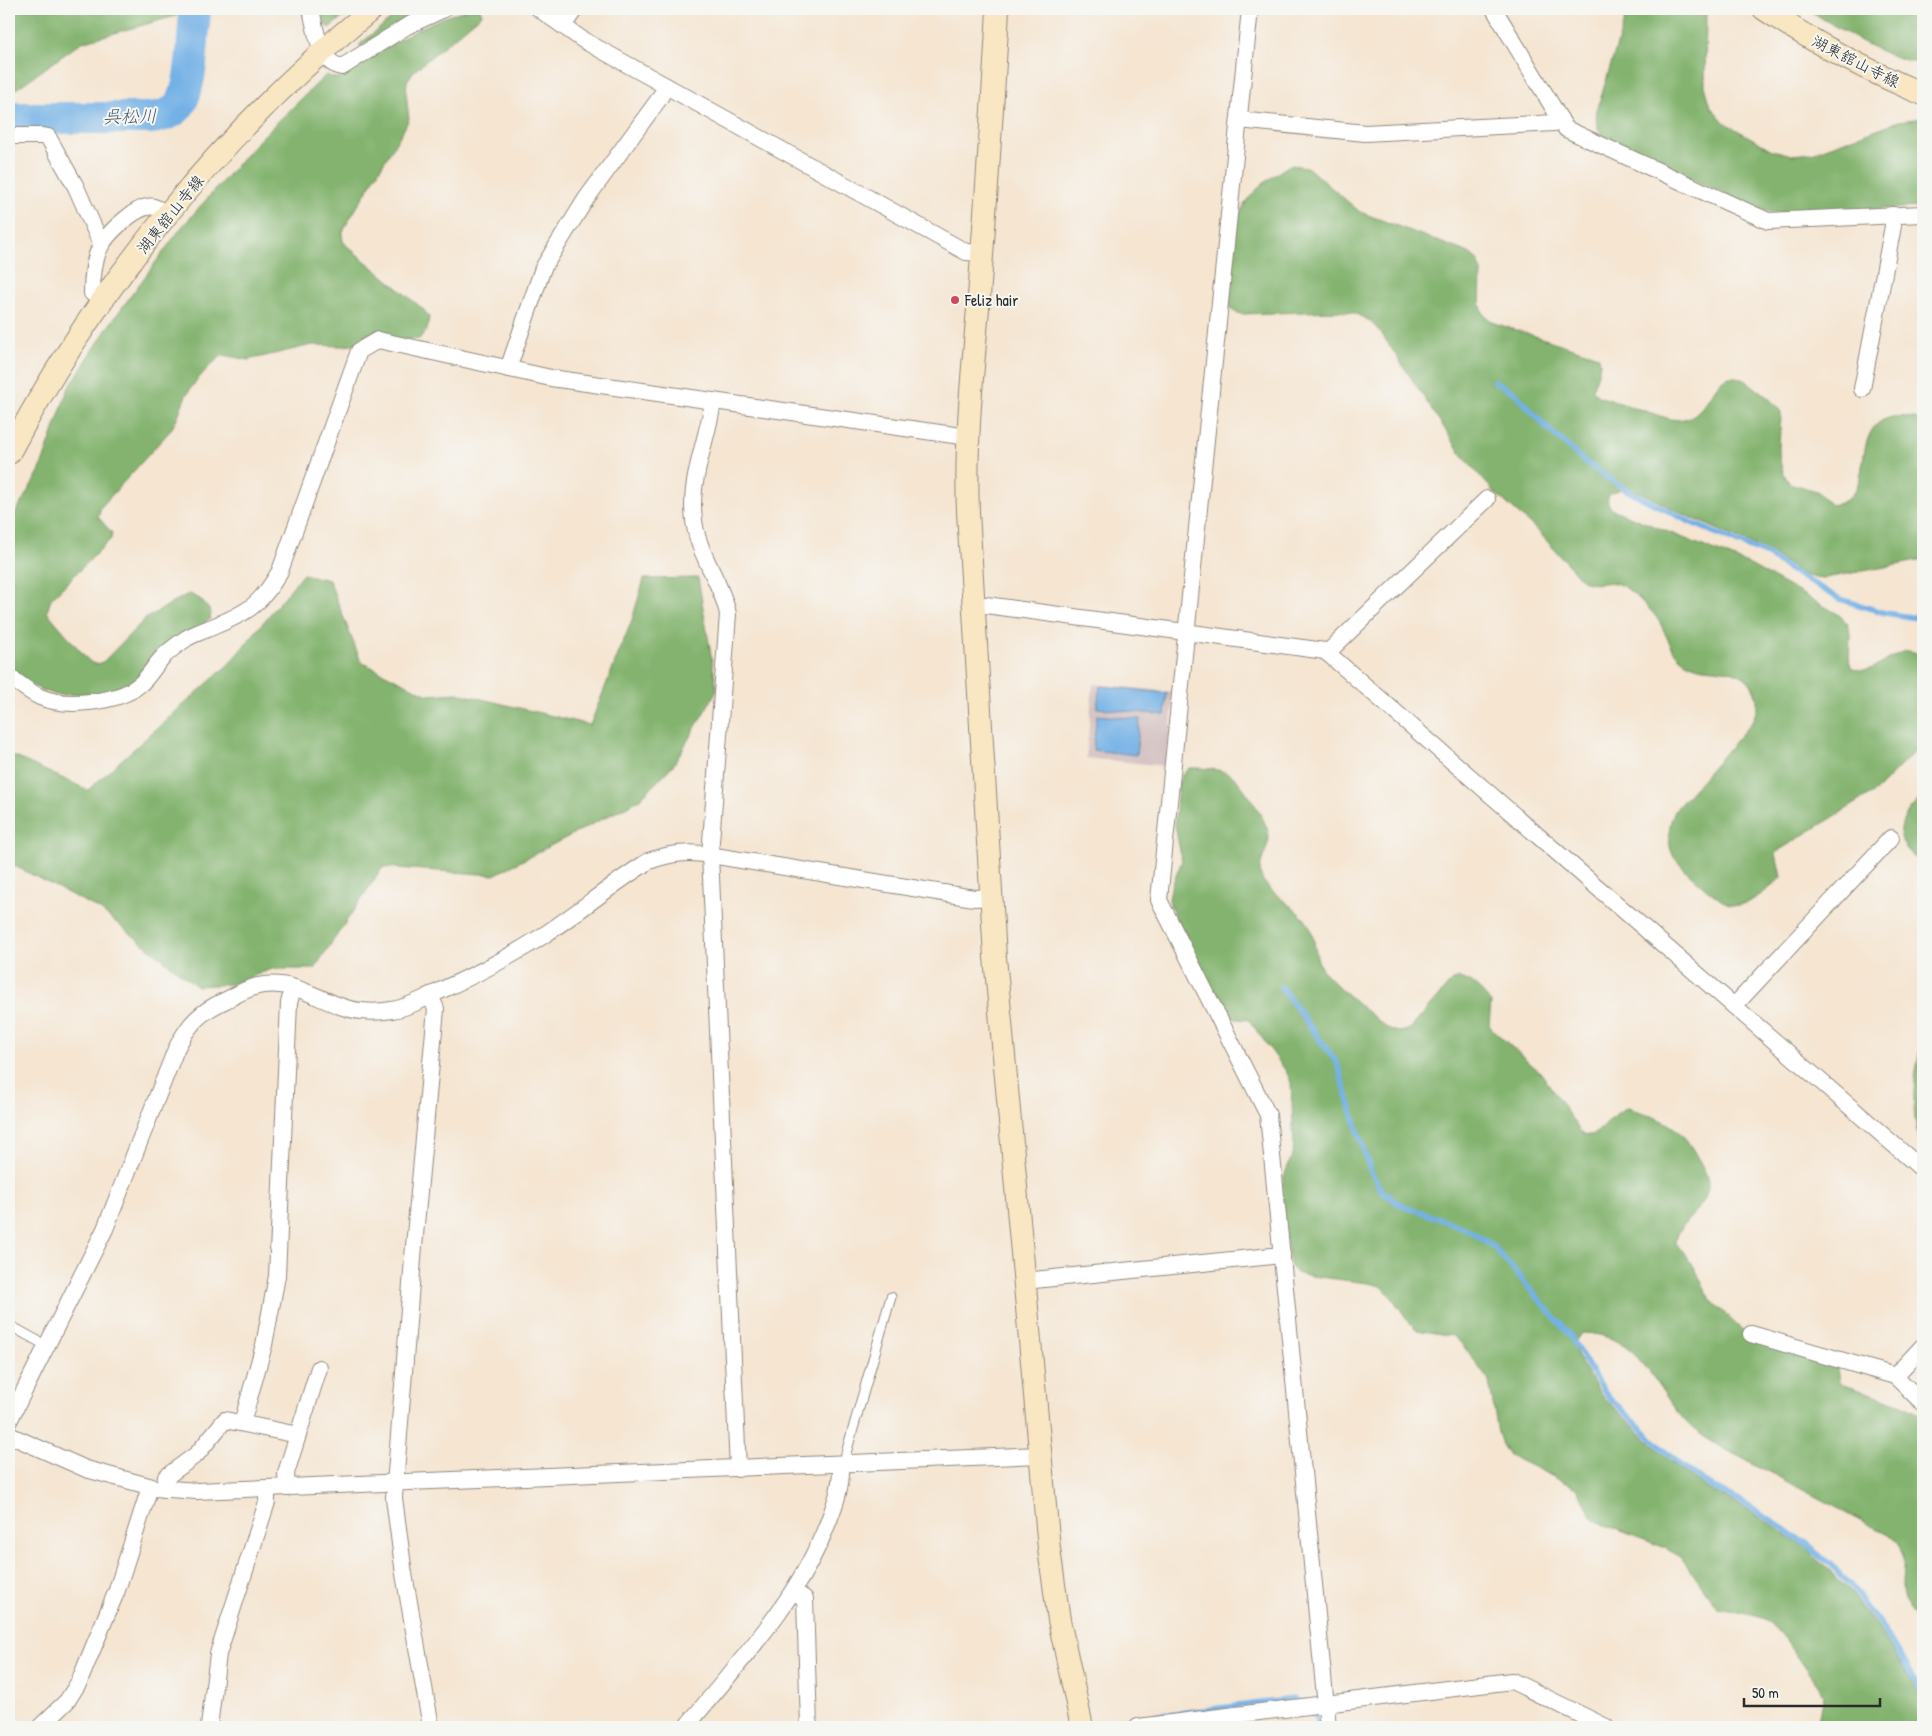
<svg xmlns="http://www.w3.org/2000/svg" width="1932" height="1736" viewBox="0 0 1932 1736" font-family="'Patrick Hand','Klee One',sans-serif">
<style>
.industrial{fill:#d2bfbf}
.forest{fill:#83b36e;stroke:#576f4c}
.water{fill:#73b1e6;stroke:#4f6e88}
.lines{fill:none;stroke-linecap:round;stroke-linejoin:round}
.stream{stroke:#73b1e6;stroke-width:5.5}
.river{stroke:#73b1e6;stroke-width:32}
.lane-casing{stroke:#90887e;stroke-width:11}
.street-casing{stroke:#90887e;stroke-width:18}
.secondary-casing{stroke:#90887e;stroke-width:24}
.lane{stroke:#fff;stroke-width:9}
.street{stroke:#fff;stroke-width:16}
.secondary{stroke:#f9e7c3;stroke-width:22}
.poi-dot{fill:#d1495b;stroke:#f6f6f2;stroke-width:2}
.labels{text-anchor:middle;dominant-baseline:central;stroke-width:4;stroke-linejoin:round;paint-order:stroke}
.street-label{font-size:16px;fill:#2b2b2b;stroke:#f6f6f2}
.poi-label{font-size:16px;fill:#2b2b2b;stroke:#f6f6f2;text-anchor:start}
.water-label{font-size:18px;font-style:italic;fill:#445a6c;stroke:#f6f6f2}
</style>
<rect width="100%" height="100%" fill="#f6f6f2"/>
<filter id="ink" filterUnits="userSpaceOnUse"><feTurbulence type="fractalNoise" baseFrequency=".02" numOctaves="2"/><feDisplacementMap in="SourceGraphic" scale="10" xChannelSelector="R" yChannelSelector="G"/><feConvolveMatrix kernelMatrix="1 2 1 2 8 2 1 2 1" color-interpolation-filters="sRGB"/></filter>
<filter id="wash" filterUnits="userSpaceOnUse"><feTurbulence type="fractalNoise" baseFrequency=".0096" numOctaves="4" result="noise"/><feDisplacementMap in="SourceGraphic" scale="20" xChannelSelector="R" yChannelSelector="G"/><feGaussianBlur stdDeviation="1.12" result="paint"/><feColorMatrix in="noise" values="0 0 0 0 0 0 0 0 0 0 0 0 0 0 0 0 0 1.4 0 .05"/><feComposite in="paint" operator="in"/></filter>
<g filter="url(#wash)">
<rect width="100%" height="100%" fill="#f5e5d1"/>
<path class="industrial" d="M 1093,684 L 1174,692 L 1167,766 L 1086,758 Z"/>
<g class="forest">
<path d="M 9,9 L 180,9 L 179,15 L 82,42 L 9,94 Z"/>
<path d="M 321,9 L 353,9 L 329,28 L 324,24 Z"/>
<path d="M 403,9 L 425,9 L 360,47 L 360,44 Z"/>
<path d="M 469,9 L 480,9 L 482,14 L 413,72 L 407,81 L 406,92 L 409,119 L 404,129 L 345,227 L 342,234 L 343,241 L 347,246 L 423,309 L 429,317 L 427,330 L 419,339 L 364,341 L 354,345 L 342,346 L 312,345 L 248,360 L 223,355 C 210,364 194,382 186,396 C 180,408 178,421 169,432 L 101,507 L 98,517 L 112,533 L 111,539 L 51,599 L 47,612 L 88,660 C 94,665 98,665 104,661 L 145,619 L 184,596 L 190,594 L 200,599 L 211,612 L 210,619 L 134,681 L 106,693 L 57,695 L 44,691 L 31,685 L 9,667 L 9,524 L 40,470 L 68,389 L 110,324 L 181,228 L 261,138 L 324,77 L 326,75 L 335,78 L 341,78 C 382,51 420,22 469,9 Z"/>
<path d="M 1628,9 L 1706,9 L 1705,86 L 1711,107 L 1725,123 L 1772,150 L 1792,155 L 1812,153 L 1899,121 L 1923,118 L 1923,207 L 1785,213 L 1770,212 L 1755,208 L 1611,142 C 1597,131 1595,127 1597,110 Z"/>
<path d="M 1807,9 L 1923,9 L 1923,62 C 1894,65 1833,25 1807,9 Z"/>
<path d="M 1290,165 L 1307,167 L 1360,212 L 1469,253 L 1478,260 L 1481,271 L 1480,304 L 1484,315 L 1494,323 L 1598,356 C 1604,366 1594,380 1593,390 L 1598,396 L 1670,419 C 1678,420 1684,420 1692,416 C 1716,402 1716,358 1753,386 C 1764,394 1773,401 1781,412 C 1781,439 1773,457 1789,483 L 1817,491 L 1831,505 C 1881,500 1845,427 1892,417 C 1902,415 1913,418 1923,420 L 1923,560 L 1825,578 L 1815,578 L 1804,575 L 1769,552 L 1685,515 L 1639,492 L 1621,489 L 1609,494 C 1606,502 1608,505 1614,510 L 1750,565 L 1838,614 C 1841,617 1845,620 1847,623 C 1854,635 1846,654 1851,667 C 1880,683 1900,632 1923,659 L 1923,749 L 1918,750 L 1911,755 L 1876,791 L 1781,849 L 1776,854 L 1781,877 C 1774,886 1751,903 1740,905 C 1733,906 1726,903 1721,900 C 1712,894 1677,865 1673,855 C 1666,842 1669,823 1675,810 L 1752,722 C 1757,711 1759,704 1755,692 C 1743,661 1711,675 1688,663 C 1667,653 1667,626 1651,611 C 1642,602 1630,588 1618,584 C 1604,579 1596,589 1581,579 L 1538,531 L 1495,493 L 1462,455 L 1382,334 L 1370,321 L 1354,313 L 1338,311 L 1241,314 C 1233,312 1229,309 1227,301 C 1230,274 1229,237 1240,213 C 1249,192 1272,176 1290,165 Z"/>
<path d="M 303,574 L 329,580 L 361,662 L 428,695 L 457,693 L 590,725 L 632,620 L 644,579 L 698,578 L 717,690 L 674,764 L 639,800 L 494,875 L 383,867 L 314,969 L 272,969 L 232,984 L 197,986 L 99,909 L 9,863 L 9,754 L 88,790 L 229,664 Z"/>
<path d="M 1189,768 C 1202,768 1219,768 1231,775 C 1241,781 1269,824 1269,836 C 1269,849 1257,864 1261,876 C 1265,890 1297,908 1307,922 C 1315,934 1314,952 1320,966 C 1329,982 1371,1014 1387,1028 C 1397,1033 1402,1033 1411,1028 L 1449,984 C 1451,982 1453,980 1456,979 C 1467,975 1486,994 1491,1003 L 1489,1025 L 1494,1031 L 1541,1073 L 1580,1131 C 1599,1147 1609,1111 1628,1108 C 1645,1113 1668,1121 1680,1133 C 1689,1141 1694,1152 1700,1162 C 1706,1173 1711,1183 1706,1195 C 1700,1214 1677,1223 1676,1243 L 1695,1268 L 1707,1294 L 1713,1302 L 1750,1338 L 1837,1366 L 1839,1382 L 1844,1385 C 1871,1394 1900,1400 1923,1417 L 1923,1625 C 1917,1618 1908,1610 1904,1600 C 1898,1583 1908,1562 1900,1546 C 1898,1542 1892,1538 1889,1535 C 1846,1513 1804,1490 1761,1468 C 1739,1456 1707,1442 1689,1425 C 1654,1390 1642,1333 1581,1333 L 1575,1342 L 1576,1354 L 1600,1394 L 1671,1462 L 1702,1485 L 1759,1516 L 1783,1531 L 1806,1548 L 1847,1588 L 1882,1633 L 1923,1701 L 1923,1727 L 1817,1727 L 1823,1695 L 1819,1687 C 1807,1671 1779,1626 1763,1619 C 1749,1612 1732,1613 1718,1609 L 1681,1557 L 1663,1547 L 1603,1524 L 1593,1518 L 1578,1489 L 1509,1455 L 1502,1445 L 1498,1432 L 1489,1381 L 1462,1344 L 1453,1336 L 1417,1330 L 1409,1322 L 1390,1295 L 1381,1286 L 1368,1283 L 1303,1275 L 1296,1273 L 1291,1268 C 1287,1253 1280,1197 1283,1182 C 1285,1169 1293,1159 1294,1145 L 1291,1082 L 1286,1071 L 1249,1020 L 1228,1018 L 1224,1013 L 1171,908 L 1169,899 L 1171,888 L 1182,861 L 1175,825 L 1178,785 L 1182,775 Z"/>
<path d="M 1923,797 L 1923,879 C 1921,873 1920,866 1917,860 C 1913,854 1907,851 1904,845 C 1894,827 1909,807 1923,797 Z"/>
<path d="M 1923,1041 L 1923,1148 C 1909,1121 1913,1069 1923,1041 Z"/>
</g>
<g class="water">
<path d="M 1100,686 L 1167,693 L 1165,715 L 1097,708 Z"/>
<path d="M 1097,715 L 1140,719 L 1136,755 L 1093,750 Z"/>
</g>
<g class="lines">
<g class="stream">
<path d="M 1494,381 L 1515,393 L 1547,428 L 1585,462 L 1626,490 L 1692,523 L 1767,555 L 1796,574 L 1840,599 L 1885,613 L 1923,619"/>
<path d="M 1281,987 L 1337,1063 L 1370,1170 L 1381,1190 L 1399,1204 L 1467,1229 L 1493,1246 L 1569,1334 L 1604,1392 L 1673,1459 L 1704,1482 L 1761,1513 L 1785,1528 L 1830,1564 L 1850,1585 L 1885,1631 L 1923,1695"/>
<path d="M 1312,1713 L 1316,1716 L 1318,1727"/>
<path d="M 1097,1723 L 1294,1699 L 1297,1701"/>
</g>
<path class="river" d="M 9,118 L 152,118 C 161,116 170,115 177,108 C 193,93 193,32 195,9"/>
</g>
</g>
<g filter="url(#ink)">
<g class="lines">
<g class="lane-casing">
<g id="lane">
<path d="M 9,1325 L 47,1346"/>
<path d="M 846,1464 L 846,1453 L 891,1297"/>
</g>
</g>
<g class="street-casing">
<g id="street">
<path d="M 311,9 C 315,27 319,64 342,67 L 407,26 L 444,9"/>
<path d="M 539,9 L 583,40 L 966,252 L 982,253"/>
<path d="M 1250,9 L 1159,900 L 1268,1115 L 1328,1727"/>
<path d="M 1494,9 L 1566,129 L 1768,221 L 1923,214"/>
<path d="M 563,26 L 575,9"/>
<path d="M 1239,120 L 1365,133 L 1554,123 L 1560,119"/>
<path d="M 9,136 L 41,136 L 48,137 L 76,187 L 101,244"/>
<path d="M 103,301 L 92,293 C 92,279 94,256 102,244 C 110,231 139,203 154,207 C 159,208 163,213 167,216"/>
<path d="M 508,369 L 543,268 L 586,199 L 659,99 L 666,86"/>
<path d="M 1862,389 L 1893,226 L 1892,215"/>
<path d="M 713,402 C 706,448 683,491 698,539 C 706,565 722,586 728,614 L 710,855 L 738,1469"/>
<path d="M 973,605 L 986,605 L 1325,651 L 1923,1170"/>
<path d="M 1327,653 L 1487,499"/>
<path d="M 9,676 C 19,684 29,692 40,697 C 65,708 118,703 139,685 C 148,678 153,668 161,659 C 168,651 178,644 187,638 C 195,633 204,631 212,627 C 247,613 261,605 280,571 L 359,351 L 378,340 L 551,378 L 968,437"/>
<path d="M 430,995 L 436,1009 L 414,1246 L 394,1498 L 404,1574 L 431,1727"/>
<path d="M 1734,1006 L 1891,838"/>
<path d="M 1024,1281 L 1282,1255"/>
<path d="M 1751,1334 L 1895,1376 L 1923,1403"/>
<path d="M 1895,1376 L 1923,1346"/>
<path d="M 9,1421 L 105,1229 L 176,1049 C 189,1023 200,1012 226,1000 C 238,994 251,986 264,985 C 291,981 315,997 340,1006 C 356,1012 374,1013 392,1010 C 410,1007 427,997 444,989 C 479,973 512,956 544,935 C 579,912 612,884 649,861 C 670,853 688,851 710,855 L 974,898 L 991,897"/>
<path d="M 242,1423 L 264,1345 L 277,1276 L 289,1003 L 293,988"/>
<path d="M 9,1435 L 86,1469 L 156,1488 L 197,1491 L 1040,1455"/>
<path d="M 287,1488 L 286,1473 L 319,1368"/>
<path d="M 164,1489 L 166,1477 L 197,1454 L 225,1420 L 298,1435"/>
<path d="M 794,1591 L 805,1599 L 809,1727"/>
<path d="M 40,1727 L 67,1701 L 79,1682 L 117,1590 L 150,1487"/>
<path d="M 209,1727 L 218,1654 L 267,1502 L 267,1489"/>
<path d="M 686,1727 C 739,1662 799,1600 829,1520 C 836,1502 842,1484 841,1465"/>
<path d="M 1138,1727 L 1512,1681 L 1606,1727"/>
</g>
</g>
<g class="secondary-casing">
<g id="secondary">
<path d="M 998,9 C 993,105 986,201 979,297 C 973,368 965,440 968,512 L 995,957 L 1049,1549 L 1059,1620 L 1082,1727"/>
<path d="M 1764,9 C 1814,43 1868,71 1923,94"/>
<path d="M 9,453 C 99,284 223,130 372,9"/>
</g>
</g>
<use href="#lane" class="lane"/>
<use href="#street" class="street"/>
<use href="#secondary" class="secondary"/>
</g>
</g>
<circle class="poi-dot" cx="955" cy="300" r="5"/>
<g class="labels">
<g class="street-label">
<text transform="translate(1856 61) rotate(27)">湖東舘山寺線</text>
<text transform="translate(170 214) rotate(-51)">湖東舘山寺線</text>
</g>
<g class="poi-label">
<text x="965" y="300">Feliz hair</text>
</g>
<g class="water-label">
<text transform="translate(130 116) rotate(-1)">呉松川</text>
</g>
</g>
<rect width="1932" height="1736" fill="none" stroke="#f6f6f2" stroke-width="30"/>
<path d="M1744 1698v8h136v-8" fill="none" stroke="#2b2b2b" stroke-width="2.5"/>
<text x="1752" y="1698" font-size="15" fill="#2b2b2b" stroke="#f6f6f2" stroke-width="4" paint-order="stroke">50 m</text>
</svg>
